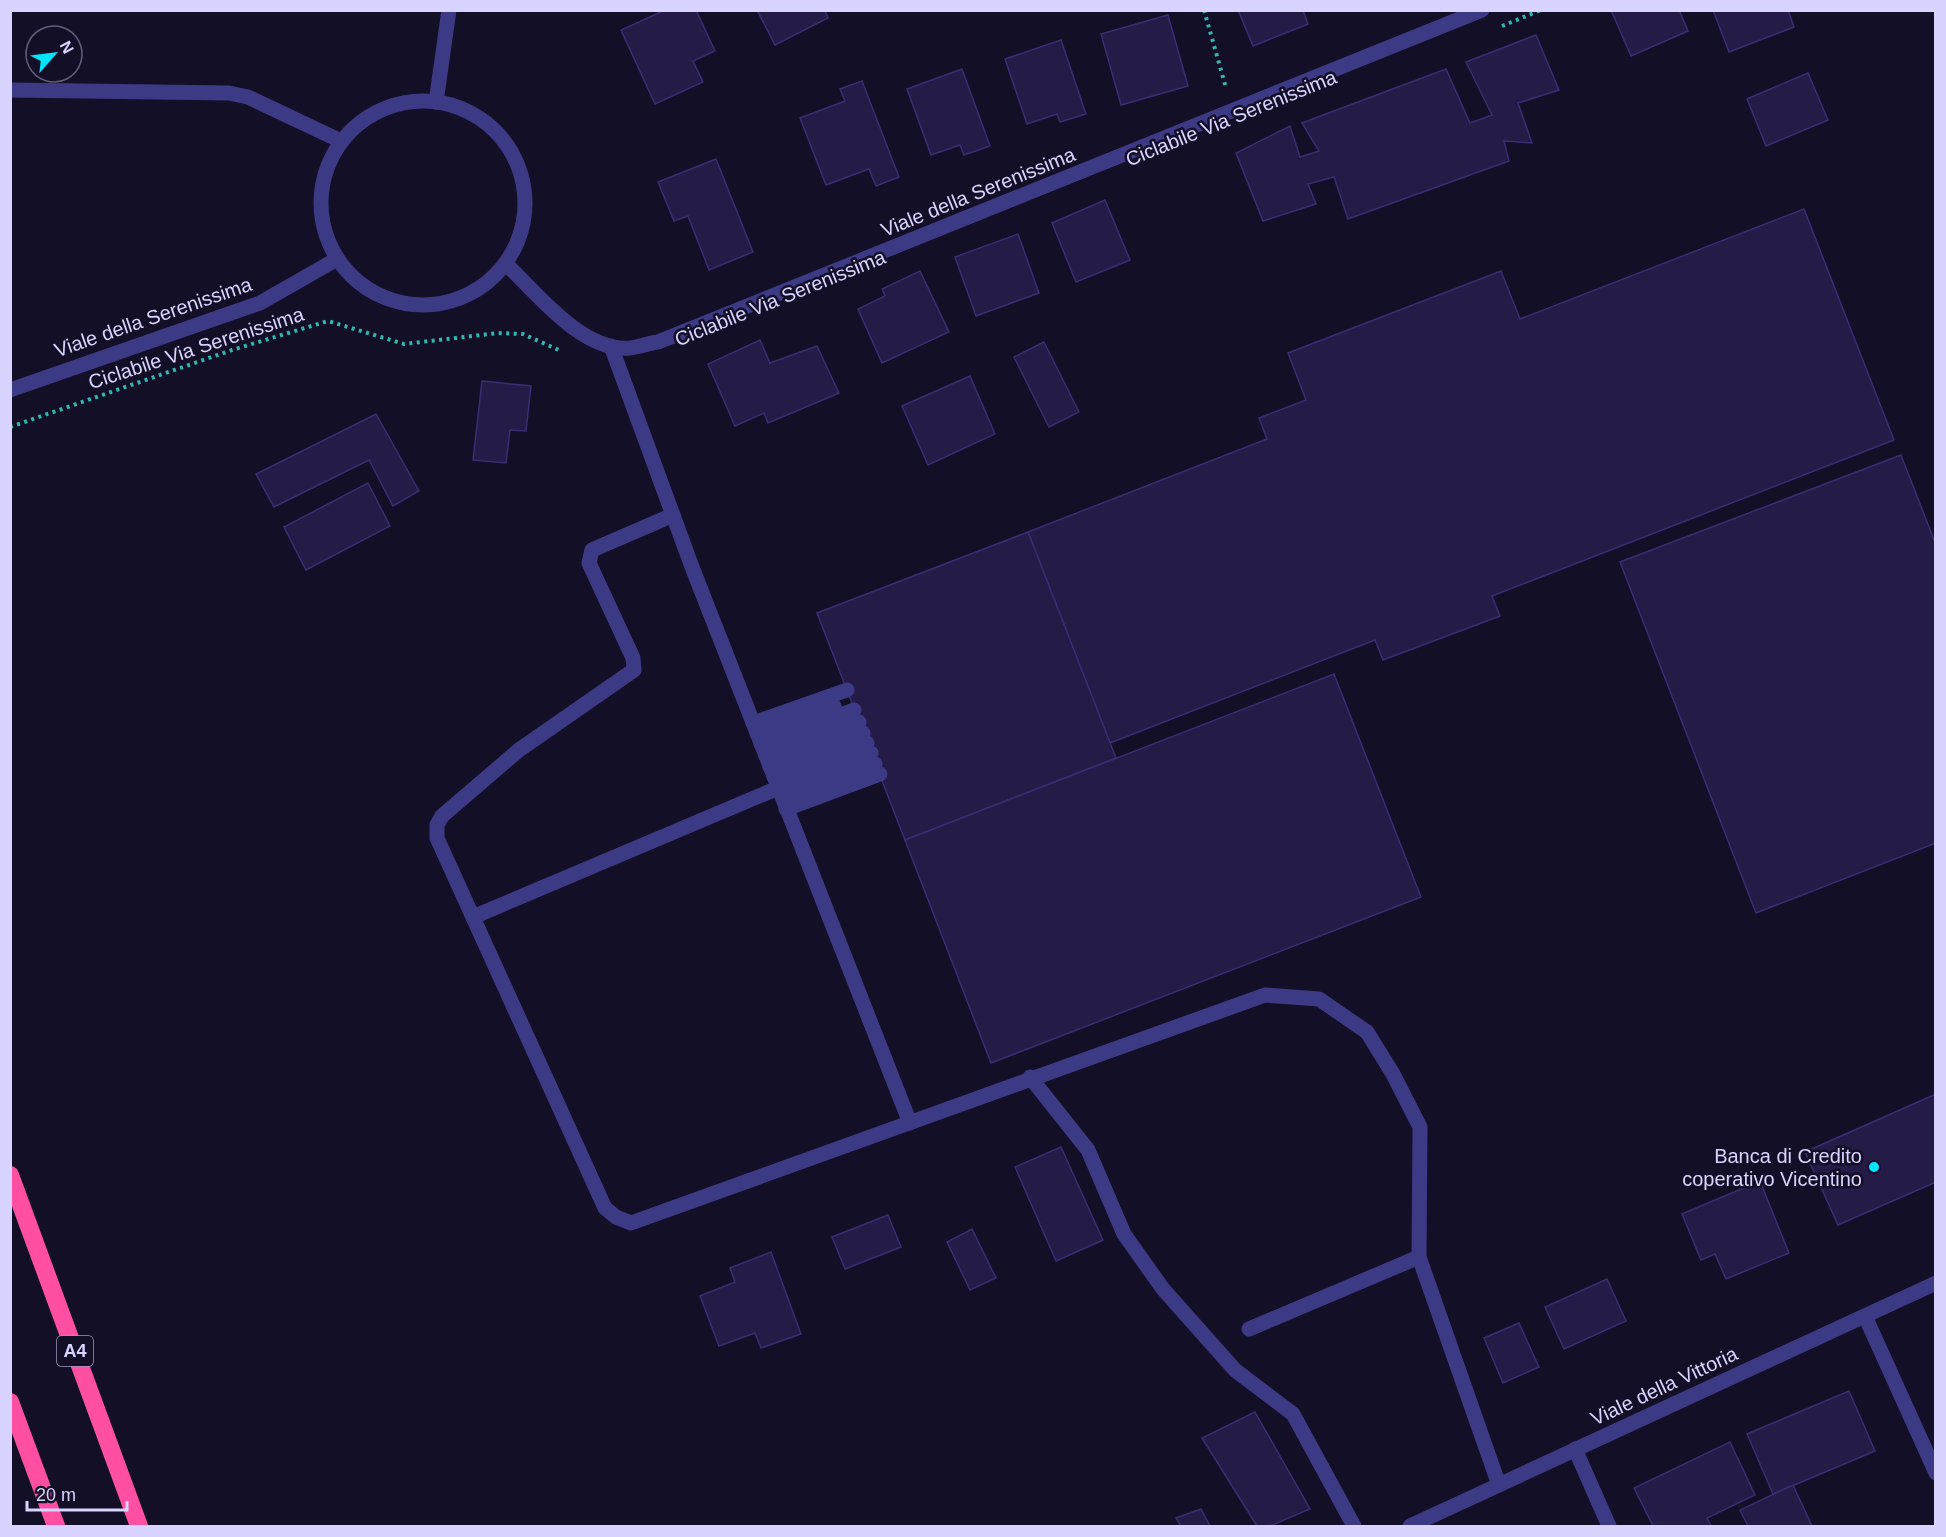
<svg xmlns="http://www.w3.org/2000/svg" width="1946" height="1537" viewBox="0 0 1946 1537" font-family="Helvetica,sans-serif">
<style>
.building{fill:#241b47;stroke:#3b2d73;stroke-width:1.5}
.lines{fill:none;stroke-linecap:round;stroke-linejoin:round}
.path{stroke:#2fb8b0;stroke-width:4;stroke-dasharray:3 4.5;stroke-linecap:butt}
.minor{stroke:#3d3a85;stroke-width:15}
.highway{stroke:#ff4fa3;stroke-width:18}
.poi-dot{fill:#00e5ff;stroke:#130f26;stroke-width:2}
.labels{text-anchor:middle;dominant-baseline:central;stroke-width:5;stroke-linejoin:round;paint-order:stroke}
.shield{fill:#130f26;stroke:#9e99be;stroke-width:1.5}
.shield-label{font-size:18px;font-weight:bold;fill:#d9d4ff}
.street-label{font-size:20px;fill:#d9d4ff;stroke:#130f26}
.poi-label{font-size:20px;fill:#d9d4ff;stroke:#130f26;text-anchor:end}
</style>
<rect width="100%" height="100%" fill="#130f26"/>
<g class="building">
<path d="M 665,10 L 696,10 L 715,51 L 693,61 L 703,82 L 655,104 L 621,30 Z"/>
<path d="M 757,10 L 825,10 L 828,18 L 775,45 Z"/>
<path d="M 1238,10 L 1303,10 L 1308,24 L 1253,46 Z"/>
<path d="M 1611,10 L 1679,10 L 1688,31 L 1631,56 Z"/>
<path d="M 1713,10 L 1788,10 L 1794,27 L 1729,52 Z"/>
<path d="M 1168,15 L 1188,86 L 1121,105 L 1101,34 Z"/>
<path d="M 1536,35 L 1559,90 L 1518,103 L 1532,143 L 1504,141 L 1509,161 L 1348,219 L 1334,177 L 1308,184 L 1316,204 L 1263,221 L 1236,153 L 1290,126 L 1300,157 L 1319,151 L 1302,123 L 1446,69 L 1470,123 L 1492,115 L 1466,62 Z"/>
<path d="M 1061,40 L 1086,114 L 1060,122 L 1057,114 L 1027,124 L 1005,59 Z"/>
<path d="M 962,69 L 990,146 L 964,155 L 960,145 L 931,155 L 907,89 Z"/>
<path d="M 1808,73 L 1828,120 L 1766,146 L 1747,99 Z"/>
<path d="M 862,81 L 899,177 L 876,186 L 869,169 L 826,185 L 800,118 L 845,101 L 840,89 Z"/>
<path d="M 716,159 L 753,252 L 709,270 L 688,216 L 674,221 L 658,182 Z"/>
<path d="M 1105,200 L 1130,260 L 1076,282 L 1052,223 Z"/>
<path d="M 1804,209 L 1894,440 L 1492,596 L 1500,616 L 1383,660 L 1375,640 L 1110,743 L 1028,532 L 1267,439 L 1259,418 L 1306,400 L 1288,353 L 1501,271 L 1520,319 Z"/>
<path d="M 1018,234 L 1039,293 L 976,316 L 955,257 Z"/>
<path d="M 920,271 L 949,332 L 882,363 L 858,309 L 885,296 L 882,289 Z"/>
<path d="M 760,340 L 770,363 L 817,346 L 839,393 L 768,423 L 764,413 L 735,426 L 708,364 Z"/>
<path d="M 1044,342 L 1079,412 L 1049,427 L 1014,357 Z"/>
<path d="M 970,376 L 995,434 L 928,465 L 902,406 Z"/>
<path d="M 482,381 L 531,386 L 526,431 L 510,430 L 506,463 L 473,460 Z"/>
<path d="M 376,414 L 419,491 L 393,506 L 369,460 L 274,507 L 256,474 Z"/>
<path d="M 1901,455 L 1936,545 L 1936,843 L 1756,913 L 1620,562 Z"/>
<path d="M 368,483 L 390,526 L 306,570 L 284,527 Z"/>
<path d="M 1028,532 L 1116,758 L 905,840 L 817,613 Z"/>
<path d="M 1334,674 L 1421,897 L 991,1063 L 905,840 Z"/>
<path d="M 1936,1094 L 1936,1182 L 1838,1225 L 1805,1152 Z"/>
<path d="M 1061,1147 L 1103,1240 L 1056,1261 L 1015,1167 Z"/>
<path d="M 1760,1181 L 1789,1253 L 1726,1279 L 1715,1254 L 1701,1260 L 1682,1214 Z"/>
<path d="M 888,1215 L 901,1247 L 845,1269 L 832,1237 Z"/>
<path d="M 972,1229 L 996,1278 L 970,1290 L 947,1242 Z"/>
<path d="M 771,1252 L 801,1334 L 761,1348 L 755,1333 L 719,1346 L 700,1296 L 735,1282 L 730,1268 Z"/>
<path d="M 1607,1279 L 1626,1321 L 1564,1349 L 1545,1307 Z"/>
<path d="M 1519,1323 L 1539,1367 L 1503,1383 L 1484,1338 Z"/>
<path d="M 1849,1391 L 1875,1451 L 1773,1494 L 1747,1434 Z"/>
<path d="M 1255,1412 L 1310,1509 L 1270,1526 L 1257,1526 L 1202,1438 Z"/>
<path d="M 1730,1442 L 1755,1495 L 1707,1518 L 1711,1526 L 1653,1526 L 1634,1488 Z"/>
<path d="M 1793,1485 L 1812,1526 L 1748,1526 L 1740,1510 Z"/>
<path d="M 1201,1509 L 1210,1526 L 1181,1526 L 1176,1518 Z"/>
</g>
<g class="lines">
<g class="path">
<path d="M 1204,10 L 1226,88"/>
<path d="M 1502,26 L 1541,10"/>
<path d="M 10,427 L 232,350 L 328,321 L 404,344 L 498,333 L 523,334 L 561,351"/>
</g>
<g class="minor">
<path d="M 10,90 L 229,93 L 248,97 L 341,141"/>
<circle cx="423" cy="203" r="102"/>
<path d="M 436,102 L 449,10"/>
<path d="M 506,264 C 537,293 582,352 630,348 C 639,347 649,343 658,342 L 1482,10"/>
<path d="M 611,346 L 692,567 L 910,1123"/>
<path d="M 10,390 L 260,303 L 337,259"/>
<path d="M 673,515 L 592,550 L 589,563 L 633,658 L 634,670 L 519,750 L 442,816 L 437,825 L 437,838 L 605,1208 L 616,1217 L 631,1223 L 1265,995 L 1319,999 L 1367,1032 L 1393,1074 L 1420,1127 L 1419,1257 L 1249,1329"/>
<path d="M 753,723 L 847,690"/>
<path d="M 757,733 L 834,706"/>
<path d="M 761,744 L 854,710"/>
<path d="M 766,756 L 859,722"/>
<path d="M 770,767 L 863,733"/>
<path d="M 774,777 L 867,743"/>
<path d="M 783,798 L 875,764"/>
<path d="M 786,809 L 880,774"/>
<path d="M 473,917 L 778,788 L 871,753"/>
<path d="M 1030,1077 L 1088,1150 L 1124,1234 L 1163,1289 L 1235,1370 L 1293,1414 L 1354,1526"/>
<path d="M 1419,1257 L 1499,1485"/>
<path d="M 1865,1316 L 1936,1473"/>
<path d="M 1575,1449 L 1609,1526"/>
<path d="M 1410,1526 L 1936,1283"/>
</g>
<g class="highway">
<path d="M 10,1175 L 139,1526"/>
<path d="M 10,1402 L 56,1526"/>
</g>
</g>
<circle class="poi-dot" cx="1874" cy="1167" r="6"/>
<g class="labels">
<rect class="shield" x="57" y="1336" width="36" height="30" rx="4.5"/>
<g class="shield-label">
<text x="75" y="1351">A4</text>
</g>
<g class="street-label">
<text transform="translate(1231 118) rotate(-22)">Ciclabile Via Serenissima</text>
<text transform="translate(978 192) rotate(-22)">Viale della Serenissima</text>
<text transform="translate(780 298) rotate(-22)">Ciclabile Via Serenissima</text>
<text transform="translate(153 317) rotate(-19)">Viale della Serenissima</text>
<text transform="translate(196 348) rotate(-18)">Ciclabile Via Serenissima</text>
<text transform="translate(1664 1386) rotate(-25)">Viale della Vittoria</text>
</g>
<g class="poi-label">
<text x="1862" y="1156">Banca di Credito<tspan x="1862" dy="23">coperativo Vicentino</tspan></text>
</g>
</g>
<rect width="1946" height="1537" fill="none" stroke="#d9d4ff" stroke-width="24"/>
<g transform="translate(54 54) rotate(62)"><circle r="28" fill="#130f26" stroke="#625e7d" stroke-width="1.5"/>
<path d="M0-4.5L10 22L0 15L-10 22Z" fill="#00e5ff"/>
<text y="-9" font-size="16" font-weight="bold" text-anchor="middle" fill="#d9d4ff">N</text>
</g>
<path d="M27 1501v9h100v-9" fill="none" stroke="#d9d4ff" stroke-width="3"/>
<text x="36" y="1501" font-size="18" fill="#d9d4ff" stroke="#130f26" stroke-width="4.5" paint-order="stroke">20 m</text>
</svg>
